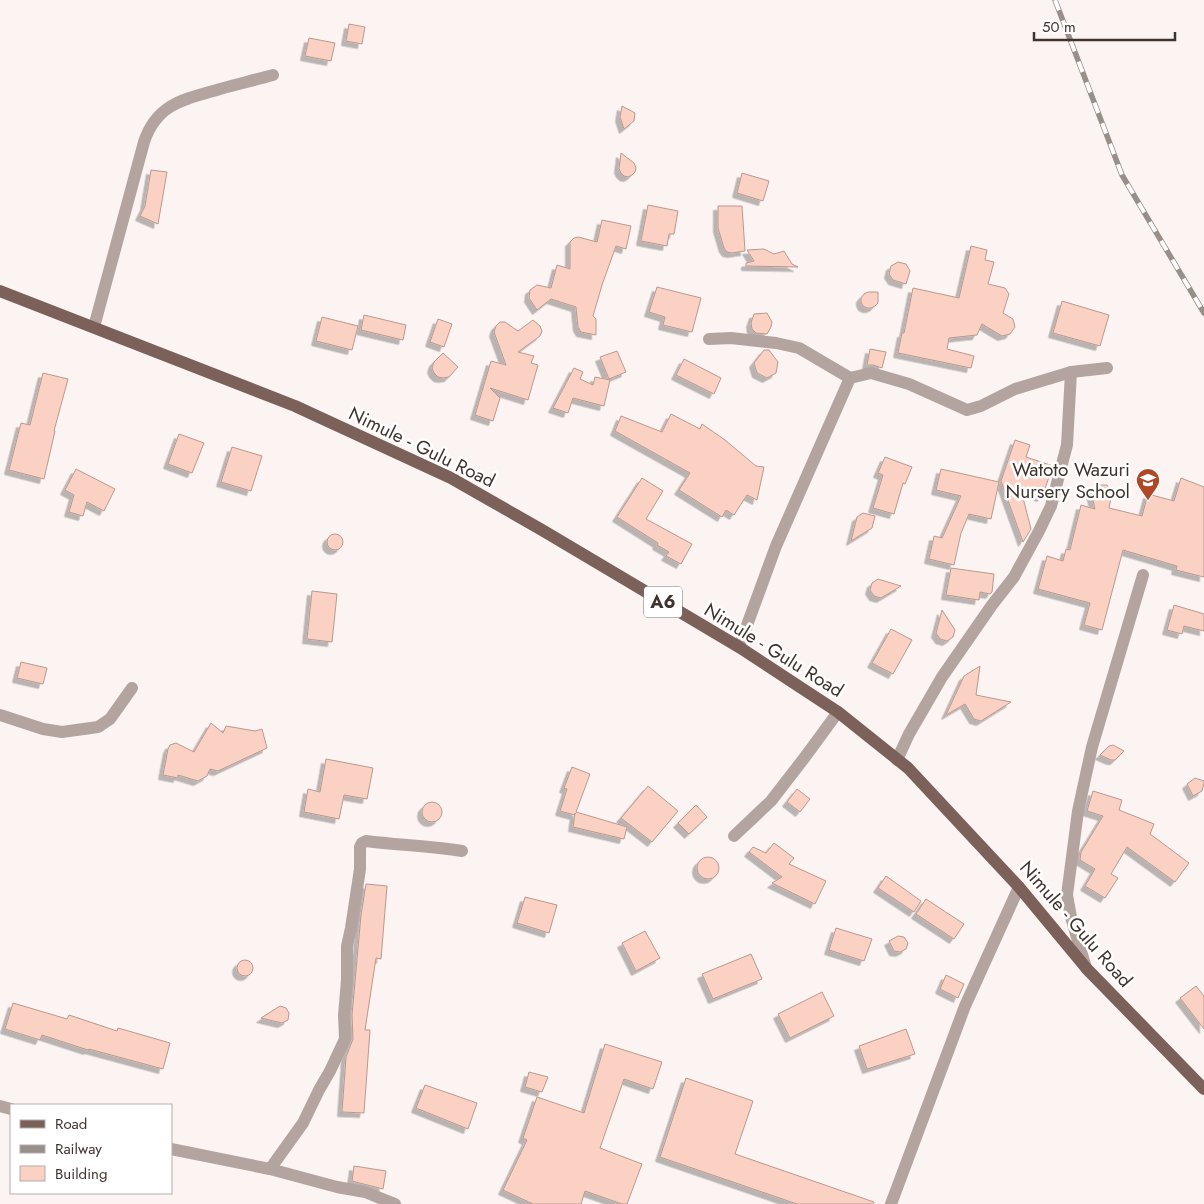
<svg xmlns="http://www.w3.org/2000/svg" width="1204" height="1204" viewBox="0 0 1204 1204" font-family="Jost,sans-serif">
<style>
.building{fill:#fbd1c4;stroke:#ba988e;filter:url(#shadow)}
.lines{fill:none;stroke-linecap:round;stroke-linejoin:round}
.street{stroke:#b4a4a0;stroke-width:12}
.primary{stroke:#7b6159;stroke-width:12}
.rail-casing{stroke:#988e8a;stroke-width:5.5}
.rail{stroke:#fff;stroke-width:4;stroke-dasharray:11;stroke-linecap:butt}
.labels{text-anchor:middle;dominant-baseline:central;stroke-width:5;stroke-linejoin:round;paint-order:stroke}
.shield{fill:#fff;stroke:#79706d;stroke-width:1}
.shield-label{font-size:18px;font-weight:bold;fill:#40332e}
.street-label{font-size:19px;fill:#40332e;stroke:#fff}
.poi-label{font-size:19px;fill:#40332e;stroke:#fff;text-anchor:end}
</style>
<defs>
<filter id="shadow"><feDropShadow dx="-4.5" dy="4.5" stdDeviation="0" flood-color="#0004"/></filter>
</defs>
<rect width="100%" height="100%" fill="#fcf4f2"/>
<g class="building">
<path d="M 349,24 L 365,27 L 362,44 L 346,41 Z"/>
<path d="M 309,38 L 335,43 L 331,61 L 305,56 Z"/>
<path d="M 622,106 L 635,113 L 634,121 L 624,129 L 620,117 Z"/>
<path d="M 621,153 L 634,163 L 636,168 L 635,172 L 632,175 L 628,177 L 624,176 L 621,173 L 619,169 Z"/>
<path d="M 151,170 L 167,172 L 158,224 L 140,216 L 145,206 Z"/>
<path d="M 742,173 L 769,181 L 763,201 L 737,193 Z"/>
<path d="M 648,205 L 678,211 L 674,234 L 669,234 L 667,246 L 641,241 Z"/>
<path d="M 718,206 L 742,206 L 745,251 L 732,253 L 727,252 L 724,248 L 718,228 Z"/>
<path d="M 602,220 L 631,226 L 626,249 L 616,246 L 602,285 L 593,316 L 596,319 L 596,335 L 581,332 L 578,327 L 576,307 L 551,299 L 537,310 L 529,298 L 530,290 L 537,285 L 551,288 L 557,265 L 570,269 L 570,242 L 574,238 L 578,237 L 597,242 Z"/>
<path d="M 971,246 L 987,250 L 985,260 L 994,262 L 988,284 L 1005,288 L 1009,294 L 1003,313 L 1013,319 L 1015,327 L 1010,334 L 1002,336 L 982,324 L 977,335 L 949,338 L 947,349 L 974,356 L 971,368 L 898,353 L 902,333 L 904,333 L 913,288 L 959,298 Z"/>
<path d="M 764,249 L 774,254 L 784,251 L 792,264 L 798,267 L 746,266 L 746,263 L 754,261 L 747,250 Z"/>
<path d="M 898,262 L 906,264 L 910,271 L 906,284 L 893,280 L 889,274 L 891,266 Z"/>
<path d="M 657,287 L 701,298 L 692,332 L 663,325 L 665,317 L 649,312 Z"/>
<path d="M 868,292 L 878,292 L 878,303 L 875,306 L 871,308 L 867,308 L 863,306 L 861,302 L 861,298 L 864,294 Z"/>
<path d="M 1062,301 L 1109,315 L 1100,346 L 1053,333 Z"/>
<path d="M 767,313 L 772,322 L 771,327 L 767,334 L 756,333 L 752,329 L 751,323 L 754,314 Z"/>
<path d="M 364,315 L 406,325 L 403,340 L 361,330 Z"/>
<path d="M 322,317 L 358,326 L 352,350 L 316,341 Z"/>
<path d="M 438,319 L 452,324 L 444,347 L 430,342 Z"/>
<path d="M 533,320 L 540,326 L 542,331 L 540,336 L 518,352 L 534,356 L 531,363 L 538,365 L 528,400 L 490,388 L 500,398 L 493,421 L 475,415 L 491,361 L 506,365 L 494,332 L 496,326 L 500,322 L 505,322 L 518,331 Z"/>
<path d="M 870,349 L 886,352 L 882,368 L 873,365 L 867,365 Z"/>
<path d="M 764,350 L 769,350 L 778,362 L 776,373 L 767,378 L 757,373 L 754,363 Z"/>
<path d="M 617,351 L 626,372 L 609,379 L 600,357 Z"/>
<path d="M 443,353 L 458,367 L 449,377 L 443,378 L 438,377 L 434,373 L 432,368 L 434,362 Z"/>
<path d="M 684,359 L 721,378 L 714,394 L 676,375 Z"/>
<path d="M 574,368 L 583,372 L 580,379 L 593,385 L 595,377 L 610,380 L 604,406 L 573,398 L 568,413 L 553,408 Z"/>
<path d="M 43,373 L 68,379 L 54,431 L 55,431 L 44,479 L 9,470 L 21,423 L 30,425 Z"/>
<path d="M 671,414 L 700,429 L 702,424 L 725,440 L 756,466 L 764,467 L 757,500 L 747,495 L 734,515 L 726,510 L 722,517 L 679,490 L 690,473 L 615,431 L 621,416 L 662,432 Z"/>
<path d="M 179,434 L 204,443 L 192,473 L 168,464 Z"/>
<path d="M 1015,440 L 1030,445 L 1026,457 L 1053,466 L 1042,497 L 1021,490 L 1031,529 L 1023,542 L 1001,481 Z"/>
<path d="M 232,447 L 262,456 L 251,491 L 221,482 Z"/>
<path d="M 885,457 L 912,467 L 905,484 L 903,483 L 894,514 L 873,508 L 883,475 L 878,473 Z"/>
<path d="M 76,469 L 115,489 L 104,511 L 87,502 L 83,516 L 69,512 L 74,495 L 65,490 Z"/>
<path d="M 941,469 L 999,482 L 991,519 L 969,514 L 961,533 L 954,565 L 929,559 L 934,536 L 942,538 L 961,496 L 936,490 Z"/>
<path d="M 642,478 L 663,491 L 646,519 L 692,544 L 681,564 L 666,556 L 669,552 L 657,545 L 658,543 L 617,517 Z"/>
<path d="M 1181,478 L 1204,487 L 1204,577 L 1176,570 L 1177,566 L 1123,550 L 1102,630 L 1084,625 L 1090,603 L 1038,589 L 1047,556 L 1063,561 L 1066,549 L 1070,550 L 1081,505 L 1095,509 L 1091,492 L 1097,485 L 1107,485 L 1112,493 L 1109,508 L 1142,516 L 1148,494 L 1174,501 Z"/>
<path d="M 863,513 L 875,516 L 872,528 L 851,541 L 857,517 Z"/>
<circle cx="335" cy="542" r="8"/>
<path d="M 951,568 L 994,574 L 992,592 L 990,594 L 980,592 L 979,600 L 946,595 Z"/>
<path d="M 878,579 L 901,586 L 881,598 L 874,596 L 870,590 L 872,583 Z"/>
<path d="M 312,591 L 337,594 L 332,642 L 307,639 Z"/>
<path d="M 1174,605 L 1204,614 L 1204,631 L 1184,626 L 1182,634 L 1167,630 Z"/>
<path d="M 942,610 L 955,630 L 953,637 L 947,641 L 940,639 L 936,633 Z"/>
<path d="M 891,629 L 912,640 L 893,674 L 872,663 Z"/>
<path d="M 21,662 L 47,668 L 43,684 L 17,678 Z"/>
<path d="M 980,666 L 976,695 L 1011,702 L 981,721 L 974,719 L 965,704 L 946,715 L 964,676 Z"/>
<path d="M 211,723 L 223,733 L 226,726 L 255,731 L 262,729 L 267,748 L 218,771 L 210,769 L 207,776 L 198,781 L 178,775 L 178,778 L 163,775 L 168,749 L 170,745 L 176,743 L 194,752 Z"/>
<path d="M 1113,745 L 1124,751 L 1115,760 L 1111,760 L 1100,755 L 1109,746 Z"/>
<path d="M 326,759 L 373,768 L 367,799 L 344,795 L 339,819 L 304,812 L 308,789 L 320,792 Z"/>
<path d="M 572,767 L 590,774 L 576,812 L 627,827 L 624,839 L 573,827 L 575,813 L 575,815 L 560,811 L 567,789 L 564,788 Z"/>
<path d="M 1195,778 L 1204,781 L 1204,783 L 1202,791 L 1193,796 L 1187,784 Z"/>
<path d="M 648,786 L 678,811 L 652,842 L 621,818 Z"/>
<path d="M 797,789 L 810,799 L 800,812 L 787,802 Z"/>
<path d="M 1093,791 L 1122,800 L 1119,810 L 1154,824 L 1150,834 L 1189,863 L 1175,882 L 1127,847 L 1111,874 L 1118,878 L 1105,898 L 1085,886 L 1095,869 L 1080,860 L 1081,852 L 1103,816 L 1087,811 Z"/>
<circle cx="432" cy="812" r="10"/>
<path d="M 696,805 L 707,817 L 689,834 L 678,823 Z"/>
<path d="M 774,843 L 794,858 L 789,864 L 826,881 L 815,904 L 772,883 L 782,877 L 749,852 L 753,847 L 766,853 Z"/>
<circle cx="708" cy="868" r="11"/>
<path d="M 886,876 L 921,901 L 914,912 L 878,888 Z"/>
<path d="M 366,884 L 387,886 L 381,959 L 376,958 L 365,1030 L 370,1030 L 364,1113 L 342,1112 L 346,1057 L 353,1039 L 352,1015 L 361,915 Z"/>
<path d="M 525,897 L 557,905 L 549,933 L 517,923 Z"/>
<path d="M 926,899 L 964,924 L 954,939 L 916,914 Z"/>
<path d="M 836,928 L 872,939 L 864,961 L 829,950 Z"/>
<path d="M 645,931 L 660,958 L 636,971 L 622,943 Z"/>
<path d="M 898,936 L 904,937 L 908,943 L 906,949 L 900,952 L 894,951 L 889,941 Z"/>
<path d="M 751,954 L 762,979 L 713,999 L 702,974 Z"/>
<circle cx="245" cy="968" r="8"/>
<path d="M 946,975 L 964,984 L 958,998 L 940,989 Z"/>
<path d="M 1196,986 L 1204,996 L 1204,1029 L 1180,998 Z"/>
<path d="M 822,992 L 834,1016 L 790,1038 L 778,1014 Z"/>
<path d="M 13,1003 L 67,1019 L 69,1015 L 117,1031 L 118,1028 L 170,1043 L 163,1069 L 89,1049 L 88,1050 L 42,1035 L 40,1040 L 5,1029 Z"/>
<path d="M 280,1006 L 286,1008 L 289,1013 L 288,1020 L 282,1023 L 261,1018 Z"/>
<path d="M 906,1029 L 915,1054 L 867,1069 L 859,1046 Z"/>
<path d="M 605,1044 L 662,1062 L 653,1089 L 624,1079 L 600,1148 L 642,1164 L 627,1204 L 622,1204 L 585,1191 L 581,1204 L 533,1204 L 503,1190 L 527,1140 L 523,1138 L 537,1097 L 584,1113 Z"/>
<path d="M 529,1072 L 548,1077 L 542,1092 L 525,1087 Z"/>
<path d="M 686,1078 L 753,1101 L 735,1154 L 874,1202 L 873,1204 L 797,1204 L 660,1157 Z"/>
<path d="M 425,1085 L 477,1103 L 468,1129 L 416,1108 Z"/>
<path d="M 354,1166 L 386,1171 L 383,1189 L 352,1181 Z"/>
</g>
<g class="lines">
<g class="street">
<path d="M 94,327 L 144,142 C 157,103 185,99 220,89 C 238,84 255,80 273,75"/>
<path d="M 709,339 L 731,338 L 776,343 L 799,348 L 850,378"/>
<path d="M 739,647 L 776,546 L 850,378 L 871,373 L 909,384 L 967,410 L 981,406 L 1015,389 L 1071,372 L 1107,368"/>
<path d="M 0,715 L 43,729 L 62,732 L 98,727 L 110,719 L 132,688"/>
<path d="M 897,760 L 909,734 L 942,677 L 992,605 L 1014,577 L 1039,531 L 1051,506 L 1067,445 L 1071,372"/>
<path d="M 734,836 L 771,801 L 805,757 L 838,712"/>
<path d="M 1086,968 L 1071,917 L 1067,895 L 1078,811 L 1092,747 L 1143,575"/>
<path d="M 0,1106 L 11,1109"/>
<path d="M 171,1149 L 270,1169 L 303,1123 L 319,1090 L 330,1071 L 345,1039 L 344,1015 L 347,980 L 347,946 L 351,928 L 360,869 L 360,847 L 362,843 L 366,841 C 398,845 430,846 462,851"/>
<path d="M 270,1169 L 337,1187 L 365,1192 L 395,1204"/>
<path d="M 891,1204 L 965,1006 L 1019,887"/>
</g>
<path class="primary" d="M 0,291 L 295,406 L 451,478 L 542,530 L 739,647 L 838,712 L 908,768 L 1019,887 L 1087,969 L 1204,1089"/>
<g class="rail-casing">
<path id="rail" d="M 1055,0 L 1122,175 L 1204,313"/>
</g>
<use href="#rail" class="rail"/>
</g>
<defs>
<g id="school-pin" transform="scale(1.25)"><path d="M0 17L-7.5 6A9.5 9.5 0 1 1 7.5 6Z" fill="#b04827" stroke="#fff"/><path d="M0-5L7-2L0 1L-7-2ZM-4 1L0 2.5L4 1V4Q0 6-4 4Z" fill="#fff"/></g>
</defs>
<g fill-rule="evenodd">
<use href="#school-pin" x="1148" y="480"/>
</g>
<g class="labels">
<rect class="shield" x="644" y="586.5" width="38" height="31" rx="4"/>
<g class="shield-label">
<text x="663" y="602">A6</text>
</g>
<g class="street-label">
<text transform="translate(422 447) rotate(26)">Nimule - Gulu Road</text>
<text transform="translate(774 650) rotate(32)">Nimule - Gulu Road</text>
<text transform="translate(1076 924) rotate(49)">Nimule - Gulu Road</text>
</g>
<g class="poi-label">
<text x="1130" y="469">Watoto Wazuri<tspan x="1130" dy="22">Nursery School</tspan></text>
</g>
</g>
<rect x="10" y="1104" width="162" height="90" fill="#ffffff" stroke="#b3adab"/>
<rect x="20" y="1120" width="25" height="8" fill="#7b6159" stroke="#b3adab"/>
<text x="55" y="1129" font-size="15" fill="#40332e">Road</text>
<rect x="20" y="1145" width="25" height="8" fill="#988e8a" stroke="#b3adab"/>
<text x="55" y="1154" font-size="15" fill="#40332e">Railway</text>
<rect x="20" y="1166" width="25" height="15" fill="#fbd1c4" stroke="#b3adab"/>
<text x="55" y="1179" font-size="15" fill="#40332e">Building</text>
<path d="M1034 32v8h141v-8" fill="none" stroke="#40332e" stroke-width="2.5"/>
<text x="1042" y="32" font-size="15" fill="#40332e" stroke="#ffffff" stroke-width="4" paint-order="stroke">50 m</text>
</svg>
